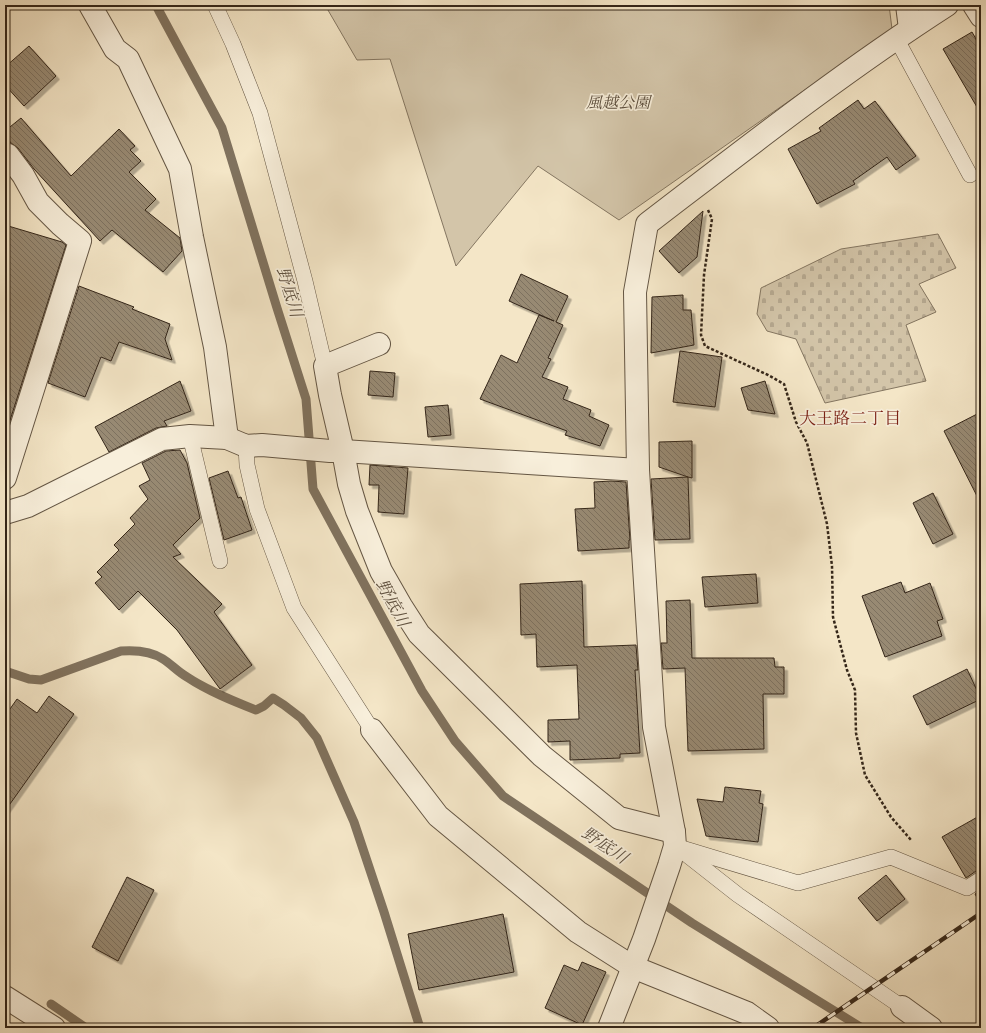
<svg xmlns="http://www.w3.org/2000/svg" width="986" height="1033" viewBox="0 0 986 1033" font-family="'EB Garamond','Noto Serif JP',serif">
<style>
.cemetery{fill:url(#cemetery-stones);stroke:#847661}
.green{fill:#d3c5a9;stroke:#847661}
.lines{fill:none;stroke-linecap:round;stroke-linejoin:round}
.stream{stroke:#80725e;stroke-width:9}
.building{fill:url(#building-back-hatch);stroke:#342619;filter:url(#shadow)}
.service-casing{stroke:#645644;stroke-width:16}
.minor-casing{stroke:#645644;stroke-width:24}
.path{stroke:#342619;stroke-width:2.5;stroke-dasharray:3 2;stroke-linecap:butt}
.service{stroke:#f8efdb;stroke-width:15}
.minor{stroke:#f8efdb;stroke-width:22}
.rail-casing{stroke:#342619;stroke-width:4.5}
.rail{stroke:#f8efdb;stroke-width:3;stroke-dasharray:9;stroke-linecap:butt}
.labels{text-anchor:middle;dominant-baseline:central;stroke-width:3.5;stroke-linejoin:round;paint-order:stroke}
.park-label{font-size:16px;font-style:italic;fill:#5c4e3d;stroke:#f8efdb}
.water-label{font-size:17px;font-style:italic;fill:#605241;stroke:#f8efdb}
.neighbourhood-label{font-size:17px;fill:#7a1f14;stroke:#f8efdb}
</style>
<defs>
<pattern id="cemetery-stones" width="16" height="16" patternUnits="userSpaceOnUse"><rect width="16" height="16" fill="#d3c5a9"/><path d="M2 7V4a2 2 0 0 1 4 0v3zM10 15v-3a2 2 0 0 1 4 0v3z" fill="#b6a991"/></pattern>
<pattern id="building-back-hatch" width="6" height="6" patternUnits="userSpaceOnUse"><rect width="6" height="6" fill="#988a73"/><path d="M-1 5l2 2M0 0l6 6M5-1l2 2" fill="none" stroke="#7d715e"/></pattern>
<filter id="shadow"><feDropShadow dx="3.5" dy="3.5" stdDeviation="0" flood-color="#0004"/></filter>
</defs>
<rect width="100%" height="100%" fill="#f4e6c7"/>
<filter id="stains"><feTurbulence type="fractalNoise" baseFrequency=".005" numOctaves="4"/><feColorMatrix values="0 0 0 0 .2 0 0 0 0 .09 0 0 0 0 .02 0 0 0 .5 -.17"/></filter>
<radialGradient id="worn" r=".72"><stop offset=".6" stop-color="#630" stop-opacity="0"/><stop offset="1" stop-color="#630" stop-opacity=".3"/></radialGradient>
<path class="cemetery" d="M 938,234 L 956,268 L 919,284 L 936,312 L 906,325 L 926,381 L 825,403 L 796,339 L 767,331 L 757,314 L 761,288 L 841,249 Z"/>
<path class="green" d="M 325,5 L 889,5 L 892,29 L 619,220 L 538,166 L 456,266 L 390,59 L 357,60 Z"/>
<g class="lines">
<g class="stream">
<path d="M 156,5 L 159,11 L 222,128 L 277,308 L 306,399 L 313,489 L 422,691 L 455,741 L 503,796 L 692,923 L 862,1028"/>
<path d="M 5,671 L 29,679 L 41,680 L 121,651 C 135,650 151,651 163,659 C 171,664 178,672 187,677 C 208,691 233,701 256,710 L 264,706 L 273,698 L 284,705 L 301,718 L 317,738 L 354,822 L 384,912 L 420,1028"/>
<path d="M 51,1004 L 86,1028"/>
</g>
</g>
<g class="building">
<path d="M 972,32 L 981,48 L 981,114 L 943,49 Z"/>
<path d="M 29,46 L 56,76 L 24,106 L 5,85 L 5,67 Z"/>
<path d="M 858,100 L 864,109 L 875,101 L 916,156 L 896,170 L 887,157 L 853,181 L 855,184 L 817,204 L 788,149 L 821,131 L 819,128 Z"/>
<path d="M 21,118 L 71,176 L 119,129 L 135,146 L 130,150 L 141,161 L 129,172 L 156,199 L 145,210 L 180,238 L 182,251 L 163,272 L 112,230 L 100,241 L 34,169 L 18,148 L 11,143 L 5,135 L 5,131 Z"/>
<path d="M 703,211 L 697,257 L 679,273 L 659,251 Z"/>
<path d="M 5,225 L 62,242 L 66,245 L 5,436 Z"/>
<path d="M 521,274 L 568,296 L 556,322 L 563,325 L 548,358 L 551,359 L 542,377 L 568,387 L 563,399 L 591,410 L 589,416 L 609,425 L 600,446 L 565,435 L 567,431 L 480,399 L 501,355 L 517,363 L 539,315 L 554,321 L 509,301 Z"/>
<path d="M 79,286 L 134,307 L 132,309 L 170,324 L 165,339 L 172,360 L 119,342 L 111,361 L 101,357 L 85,397 L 48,383 Z"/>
<path d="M 683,295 L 683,310 L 691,310 L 694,345 L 651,353 L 652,297 Z"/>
<path d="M 680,351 L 722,357 L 715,407 L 673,402 Z"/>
<path d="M 370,371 L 395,373 L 393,397 L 368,395 Z"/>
<path d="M 180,381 L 191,411 L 164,421 L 167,426 L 156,428 L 109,452 L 95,427 Z"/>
<path d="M 765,381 L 775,414 L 748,410 L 741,388 Z"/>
<path d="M 448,405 L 451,435 L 428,437 L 425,407 Z"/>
<path d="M 981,412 L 981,504 L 944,431 Z"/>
<path d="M 692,441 L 692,478 L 688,477 L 690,539 L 655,540 L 651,479 L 688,477 L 659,467 L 659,442 Z"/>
<path d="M 180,450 L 187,463 L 200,518 L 173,545 L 181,554 L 173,557 L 222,604 L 214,612 L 252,665 L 220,689 L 177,630 L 138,591 L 119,610 L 95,583 L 102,577 L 97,572 L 119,550 L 114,545 L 135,524 L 130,518 L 148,499 L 139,486 L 150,480 L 142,463 L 166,451 Z"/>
<path d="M 370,465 L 408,468 L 404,514 L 378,512 L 379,485 L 369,485 Z"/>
<path d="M 228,471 L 238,498 L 241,497 L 252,530 L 224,540 L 209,478 Z"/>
<path d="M 611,481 L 626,482 L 630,540 L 629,540 L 629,548 L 578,551 L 575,509 L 595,508 L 594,482 Z"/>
<path d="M 933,493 L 953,534 L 933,544 L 913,503 Z"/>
<path d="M 756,574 L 758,603 L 705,607 L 702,577 Z"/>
<path d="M 582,581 L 584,647 L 636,645 L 638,670 L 635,670 L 640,753 L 620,754 L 620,758 L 570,760 L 570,741 L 548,742 L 548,720 L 579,719 L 577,665 L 537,667 L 536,634 L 521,635 L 520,584 Z"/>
<path d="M 901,582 L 905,593 L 930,583 L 943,619 L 937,621 L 942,636 L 885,657 L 862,596 Z"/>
<path d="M 690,600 L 692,658 L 774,658 L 775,667 L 784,667 L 784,694 L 763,694 L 764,749 L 688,751 L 685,668 L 663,669 L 661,643 L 667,643 L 666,601 Z"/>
<path d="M 967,669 L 981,699 L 927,725 L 913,696 Z"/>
<path d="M 49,696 L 74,714 L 5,811 L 5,716 L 17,699 L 37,713 Z"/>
<path d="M 725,787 L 761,791 L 759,803 L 763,804 L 758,842 L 706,836 L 697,799 L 723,802 Z"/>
<path d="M 981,815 L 981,870 L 976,871 L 966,878 L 942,837 Z"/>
<path d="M 886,875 L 905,899 L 877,921 L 858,898 Z"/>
<path d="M 127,877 L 154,890 L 118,961 L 92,947 Z"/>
<path d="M 981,890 L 981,905 L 975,894 Z"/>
<path d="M 503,914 L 514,972 L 419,990 L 408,934 Z"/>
<path d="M 582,962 L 606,972 L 582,1025 L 545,1008 L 564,965 L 578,971 Z"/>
</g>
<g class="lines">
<g class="service-casing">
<g id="service">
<path d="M 215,5 L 233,44 L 260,113 L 305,281 L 325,366"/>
<path d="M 896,38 L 970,175"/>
<path d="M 190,436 L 220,561"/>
<path d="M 246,446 L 247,465 L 257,509 L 294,608 L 372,730"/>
<path d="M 675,846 L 798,883 L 891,857 L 967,888 L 981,879"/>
<path d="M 682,851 L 738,895 L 902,1007"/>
</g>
</g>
<g class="minor-casing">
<g id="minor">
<path d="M 90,5 L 115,49 L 128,59 L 180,169 L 192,237 L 215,347 L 227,438"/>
<path d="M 907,5 L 910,29"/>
<path d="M 974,5 L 981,16"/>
<path d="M 5,154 L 8,155 L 23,175 L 38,202 L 60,224 L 80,241 L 5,478"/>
<path d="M 379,344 L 325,366 L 330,395 L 343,451 L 349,484 L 357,511 L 381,571 L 401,606 L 419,634 L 542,756 L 619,818 L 674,832"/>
<path d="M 5,513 L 28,506 L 162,439 L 190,436 L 227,438 L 246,446 L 262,445 L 330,451 L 343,451 L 638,470"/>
<path d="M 372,730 L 438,816 L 578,932 L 633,967 L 747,1013 L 768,1028"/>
<path d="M 5,997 L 54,1028"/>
<path d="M 902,1007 L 931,1028"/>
<path d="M 609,1028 L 644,939 L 669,866 L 675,846 L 674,832 L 654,727 L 638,470 L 635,292 L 647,224 C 745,149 843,72 947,5"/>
</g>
</g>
<path class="path" d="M 708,210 L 712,219 L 704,275 L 701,335 L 705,346 L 768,375 L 784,384 L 796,422 L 807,443 L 827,524 L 832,566 L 833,617 L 847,670 L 855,690 L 856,733 L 865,775 L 891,817 L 911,840"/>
<use href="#service" class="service"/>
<use href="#minor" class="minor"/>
<g class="rail-casing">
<path id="rail" d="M 813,1028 L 981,913"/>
</g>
<use href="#rail" class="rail"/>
</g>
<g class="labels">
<g class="park-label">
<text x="618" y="102">風越公園</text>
</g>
<g class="water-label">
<text transform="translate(290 292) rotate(73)">野底川</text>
<text transform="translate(393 603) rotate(62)">野底川</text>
<text transform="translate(605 845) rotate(34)">野底川</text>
</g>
<g class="neighbourhood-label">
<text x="850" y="418">大王路二丁目</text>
</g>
</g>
<rect width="986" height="1033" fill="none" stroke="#f4e6c7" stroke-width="20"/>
<rect x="6" y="6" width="974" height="1021" fill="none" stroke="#342619" stroke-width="2"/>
<rect x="10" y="10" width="966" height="1013" fill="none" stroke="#342619"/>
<rect width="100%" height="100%" filter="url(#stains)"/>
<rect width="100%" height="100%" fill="url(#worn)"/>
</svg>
